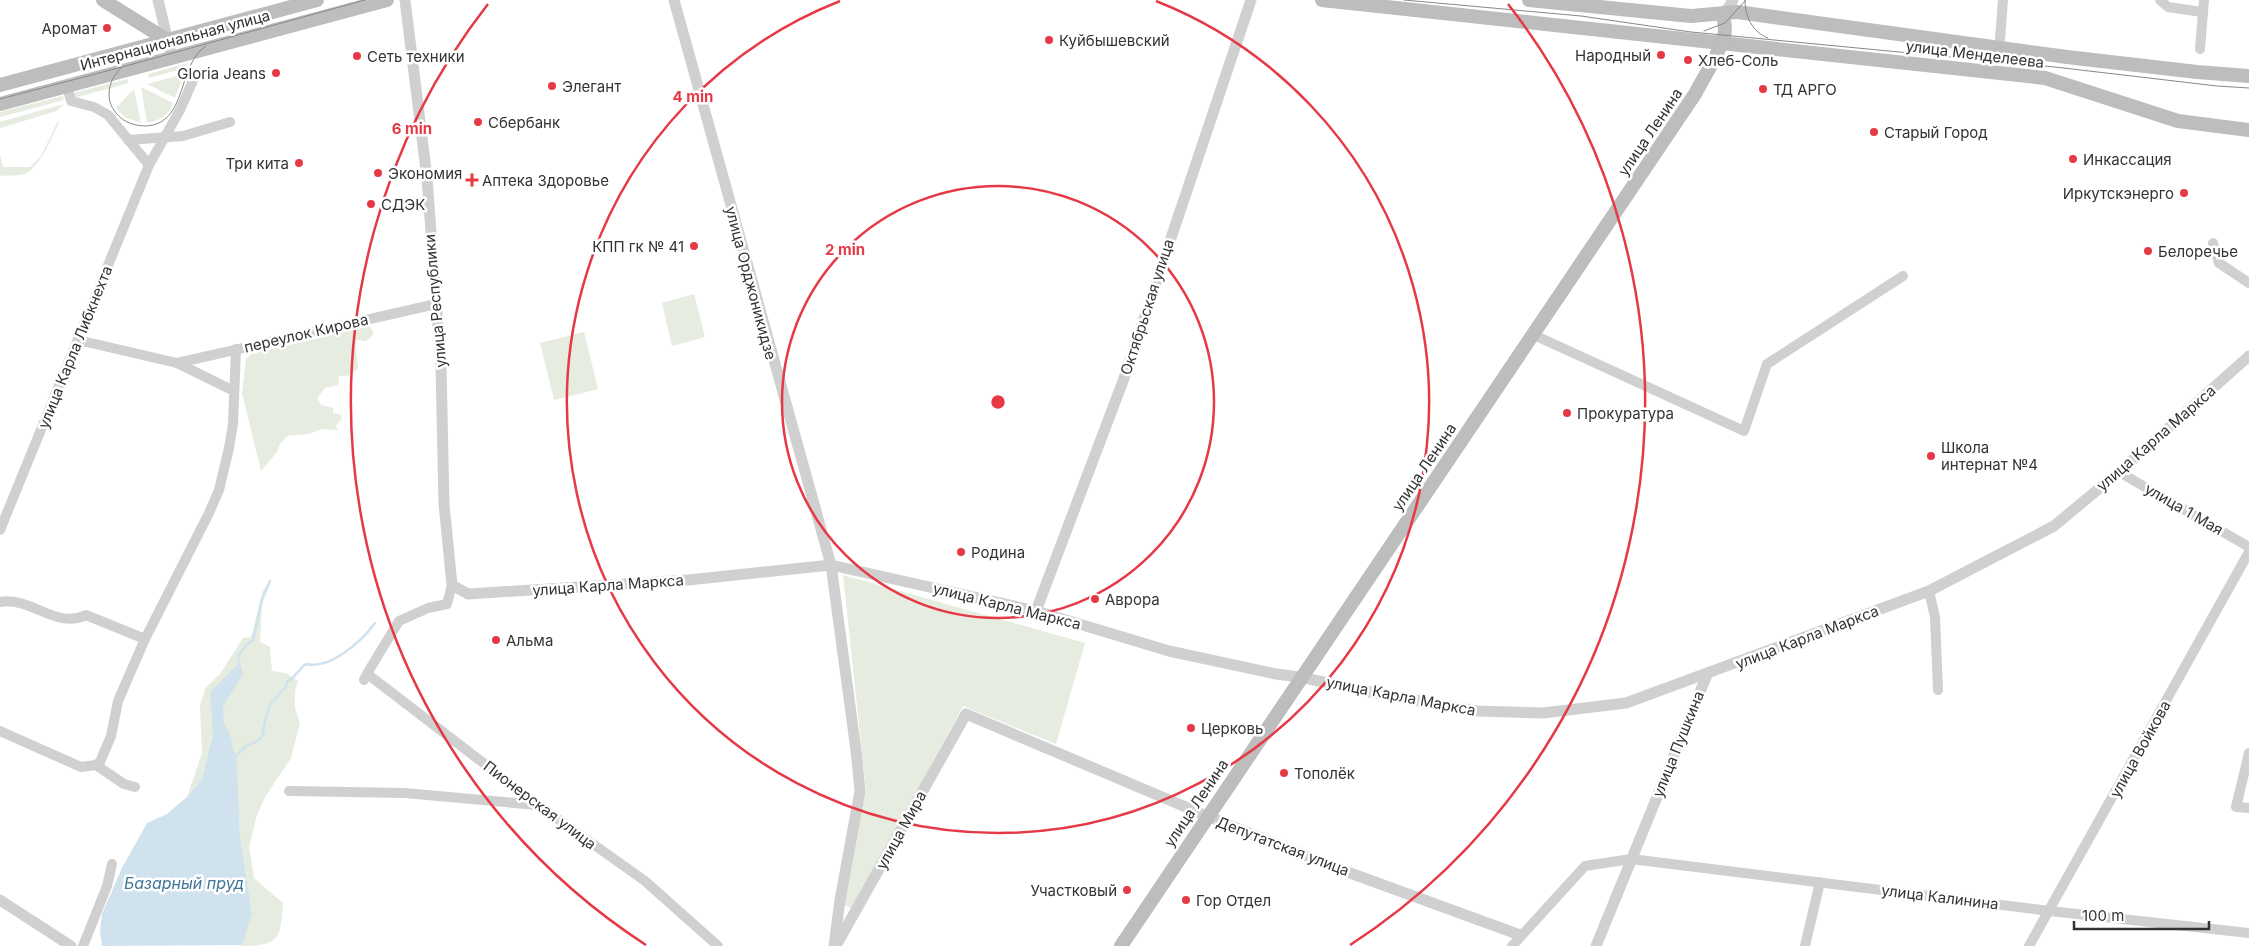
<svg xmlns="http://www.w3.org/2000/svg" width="2249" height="946" viewBox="0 0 2249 946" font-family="Inter,sans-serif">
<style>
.green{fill:#e6ecdf}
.water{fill:#cfe2ee}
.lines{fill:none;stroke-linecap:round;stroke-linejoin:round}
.stream{stroke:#cfe2ee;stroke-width:2.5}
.minor{stroke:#d0d0d0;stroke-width:10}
.tertiary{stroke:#d0d0d0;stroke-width:11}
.secondary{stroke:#bdbdbd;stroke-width:14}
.tram{stroke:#888;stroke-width:1}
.ring{fill:none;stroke:#e63946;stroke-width:2.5}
.poi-dot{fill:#e63946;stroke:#fff;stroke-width:2}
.labels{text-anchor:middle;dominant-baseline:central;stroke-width:5;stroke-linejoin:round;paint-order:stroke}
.poi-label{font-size:15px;fill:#333;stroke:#fff;text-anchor:start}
.street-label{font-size:15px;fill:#333;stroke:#fff}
.water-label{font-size:16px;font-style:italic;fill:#3f7597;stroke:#fff}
.centre{fill:#e63946;stroke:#fff;stroke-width:2.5}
.ring-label{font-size:15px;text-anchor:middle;font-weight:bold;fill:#e63946;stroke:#fff;stroke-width:5;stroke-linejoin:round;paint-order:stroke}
</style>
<rect width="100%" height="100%" fill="#fff"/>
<g class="green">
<path d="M 188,63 L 185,68 L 149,78 L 148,74 Z"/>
<path d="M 184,74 L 175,98 L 147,84 Z"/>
<path d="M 127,79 L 129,83 L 74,98 L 73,93 Z"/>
<path d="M 141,87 L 173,103 C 169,115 159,121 147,123 Z"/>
<path d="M 134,89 L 141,123 L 126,118 L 116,108 Z"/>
<path d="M 63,96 L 64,100 L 0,117 L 0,112 Z"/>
<path d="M 64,104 L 57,111 L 0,128 L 0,122 Z"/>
<path d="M 58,121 L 59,122 C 53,135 40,169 24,174 C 17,176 8,175 0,176 L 0,155 L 3,167 L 30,167 L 41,156 Z"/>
<path d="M 694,294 L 705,337 L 672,346 L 662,303 Z"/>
<path d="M 370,326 L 374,334 L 366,341 L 356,340 C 355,351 358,359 358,369 L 347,376 L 339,376 L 338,385 L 325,388 L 317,398 L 321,405 L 333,408 L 333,413 L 340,414 L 342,418 L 336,426 L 338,430 L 322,429 L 309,434 L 287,436 L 280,444 L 277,452 L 261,471 L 242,393 L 246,359 L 251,354 Z"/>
<path d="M 584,332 L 598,389 L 554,400 L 540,343 Z"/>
<path d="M 843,575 L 1085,643 L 1056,744 L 963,706 L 853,909 L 842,904 L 866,790 Z"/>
<path d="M 269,585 L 262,605 L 260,642 L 270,647 L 272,671 L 286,673 L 298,681 L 295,691 L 295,708 L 300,723 L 291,758 L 265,797 L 257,815 L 249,847 L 254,878 L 283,903 C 281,939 278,946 241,946 L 252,914 L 240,836 L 237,764 L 213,734 L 202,779 L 187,797 L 202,753 L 200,705 L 206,687 L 220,674 L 243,638 L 250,637 L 252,634 L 263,590 Z"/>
</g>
<path class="water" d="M 238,656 L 243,674 L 223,706 L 224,723 L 230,735 L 237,764 L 240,836 L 252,914 L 242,945 L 102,946 L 100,931 L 102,914 L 122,868 L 147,823 L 167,814 L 187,797 L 202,779 L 213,734 L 210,692 L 238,664 Z"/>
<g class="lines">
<g class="stream">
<path d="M 238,656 L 247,644 L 253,640 L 262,599 L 270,581"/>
<path d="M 236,756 L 246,746 L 258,741 L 263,735 L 264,725 L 270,704 L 286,687 L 287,682 C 295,678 298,670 306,664 C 330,670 362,641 375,623"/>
</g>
<g class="minor">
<path d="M 2160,0 L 2168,7 L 2202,12"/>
<path d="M 2000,39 L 2003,0"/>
<path d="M 2200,49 L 2204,0"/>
<path d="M 67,86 L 71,101 L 94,107 L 108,115 L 149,165"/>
<path d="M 128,140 L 183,136 L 230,122"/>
<path d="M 2213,243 L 2219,263 L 2249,283"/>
<path d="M 1534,335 L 1744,431 L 1767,364 L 1903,276"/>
<path d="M 78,340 L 177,363 L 436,304"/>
<path d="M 177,363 L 234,391"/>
<path d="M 2119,472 L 2249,547"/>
<path d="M 0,530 L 149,165 L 180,110 L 195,76"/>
<path d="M 1929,591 L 1935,617 L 1938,690"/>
<path d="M 0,602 C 31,596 56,630 86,615 L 145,639 L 209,513 L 219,490 L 229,448 L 233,424 L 236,349"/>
<path d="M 368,672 L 399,621 L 428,608 L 447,604 L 452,585"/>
<path d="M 364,680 L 368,672 L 370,676 L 538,805 L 645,881 L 718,946"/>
<path d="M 0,731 L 81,767 L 96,765"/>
<path d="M 2249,753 L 2236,807 L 2249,808"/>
<path d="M 96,765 L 100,762 L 111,736 L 118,701 L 145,639"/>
<path d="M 96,765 L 124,784 L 135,787"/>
<path d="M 289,791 L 405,793 L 537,805"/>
<path d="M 83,946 L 107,886 L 112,864"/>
<path d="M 1512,946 L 1585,866 L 1631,859 L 2050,911 L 2249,933"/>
<path d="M 1805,946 L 1820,882"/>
<path d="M 2029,946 L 2249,552"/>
</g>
<g class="tertiary">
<path d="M 158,0 L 172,58"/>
<path d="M 405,0 L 427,178 L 441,366 L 444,504 L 452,585 L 468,594 L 688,580 L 831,565 L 1036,611 L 1169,651 L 1276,674 L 1300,677 L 1374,693 L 1477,711 L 1543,713 L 1626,703 L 1929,591 L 2054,526 L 2119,472 L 2249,356"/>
<path d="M 674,0 L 831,565 L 856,750 L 860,791 L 840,900 L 834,946"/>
<path d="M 1725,13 L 1733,0"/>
<path d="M 1036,611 L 1123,381 L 1251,0"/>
<path d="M 0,900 L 71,946"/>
<path d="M 837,944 L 966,714 L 1207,816 L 1331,866 L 1520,935"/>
<path d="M 1596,946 L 1707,675"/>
</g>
<g class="secondary">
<path d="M 103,0 L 167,40"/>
<path d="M 1322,0 L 2045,78 L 2178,121 L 2249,130"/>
<path d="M 1529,0 L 1691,16 L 1737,12 L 2067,57 L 2197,72 L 2249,76"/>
<path d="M 0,85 L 317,0"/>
<path d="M 0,104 L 387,0"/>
<path d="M 1121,946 L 1695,94 C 1705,75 1718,56 1724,36 C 1727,27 1722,21 1725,13"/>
</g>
<g class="tram">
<path d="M 1404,0 L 1581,16 L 1691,32 L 2055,67 L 2217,86 L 2249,88"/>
<path d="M 1745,0 C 1745,16 1752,32 1768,38"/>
<path d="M 1704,31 L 1725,23 L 1746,0"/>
<path d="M 121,68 C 114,75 109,83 109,95 C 109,104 114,112 121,118 C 128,124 138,126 147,126 C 188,123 177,64 206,46"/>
<path d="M 0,99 L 122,67 L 365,0"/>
</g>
</g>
<g class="ring">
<circle cx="998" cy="402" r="216"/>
<path d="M1156 1A431 431 0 1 1 840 1"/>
<path d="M646 945A647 647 0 0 1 488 4M1508 4A647 647 0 0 1 1350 945"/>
</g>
<g class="poi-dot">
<circle cx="107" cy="28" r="5"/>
<circle cx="1049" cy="40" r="5"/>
<circle cx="1661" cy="55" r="5"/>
<circle cx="357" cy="56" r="5"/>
<circle cx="1688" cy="60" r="5"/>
<circle cx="276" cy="73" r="5"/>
<circle cx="552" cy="86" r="5"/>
<circle cx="1763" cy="89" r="5"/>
<circle cx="478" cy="122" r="5"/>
<circle cx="1874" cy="132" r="5"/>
<circle cx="2073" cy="159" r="5"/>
<circle cx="299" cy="163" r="5"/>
<circle cx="378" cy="173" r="5"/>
<path d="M469.5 172.5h5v5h5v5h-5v5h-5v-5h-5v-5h5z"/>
<circle cx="2184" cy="193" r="5"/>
<circle cx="371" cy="204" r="5"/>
<circle cx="694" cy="246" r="5"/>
<circle cx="2148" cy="251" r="5"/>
<circle cx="1567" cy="413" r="5"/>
<circle cx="1931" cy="456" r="5"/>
<circle cx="961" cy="552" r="5"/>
<circle cx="1095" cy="599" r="5"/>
<circle cx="496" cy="640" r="5"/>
<circle cx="1191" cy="728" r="5"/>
<circle cx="1284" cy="773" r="5"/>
<circle cx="1127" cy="890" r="5"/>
<circle cx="1186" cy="900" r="5"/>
</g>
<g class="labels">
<g class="poi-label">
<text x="97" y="28" text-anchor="end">Аромат</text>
<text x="1059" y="40">Куйбышевский</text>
<text x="1651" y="55" text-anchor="end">Народный</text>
<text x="367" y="56">Сеть техники</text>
<text x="1698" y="60">Хлеб-Соль</text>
<text x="266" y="73" text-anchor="end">Gloria Jeans</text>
<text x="562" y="86">Элегант</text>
<text x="1773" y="89">ТД АРГО</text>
<text x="488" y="122">Сбербанк</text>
<text x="1884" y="132">Старый Город</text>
<text x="2083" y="159">Инкассация</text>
<text x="289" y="163" text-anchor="end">Три кита</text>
<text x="388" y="173">Экономия</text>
<text x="482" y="180">Аптека Здоровье</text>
<text x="2174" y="193" text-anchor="end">Иркутскэнерго</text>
<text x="381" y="204">СДЭК</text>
<text x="684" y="246" text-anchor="end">КПП гк № 41</text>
<text x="2158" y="251">Белоречье</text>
<text x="1577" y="413">Прокуратура</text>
<text x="1941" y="447">Школа<tspan x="1941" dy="17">интернат №4</tspan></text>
<text x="971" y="552">Родина</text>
<text x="1105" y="599">Аврора</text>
<text x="506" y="640">Альма</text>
<text x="1201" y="728">Церковь</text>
<text x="1294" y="773">Тополёк</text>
<text x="1117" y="890" text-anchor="end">Участковый</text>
<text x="1196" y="900">Гор Отдел</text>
</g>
<g class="street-label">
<text transform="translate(175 40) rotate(-15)">Интернациональная улица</text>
<text transform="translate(1975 54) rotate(7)">улица Менделеева</text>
<text transform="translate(1650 132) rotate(-56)">улица Ленина</text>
<text transform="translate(751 283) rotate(75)">улица Орджоникидзе</text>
<text transform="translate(435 301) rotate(-95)">улица Республики</text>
<text transform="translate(1147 307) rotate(-72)">Октябрьская улица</text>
<text transform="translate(306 333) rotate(-13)">переулок Кирова</text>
<text transform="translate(75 347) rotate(-68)">улица Карла Либкнехта</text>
<text transform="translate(2156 438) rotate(-41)">улица Карла Маркса</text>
<text transform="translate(1424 467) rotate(-56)">улица Ленина</text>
<text transform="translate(2184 509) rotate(30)">улица 1 Мая</text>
<text transform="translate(608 585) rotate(-4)">улица Карла Маркса</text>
<text transform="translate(1007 606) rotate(14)">улица Карла Маркса</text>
<text transform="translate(1807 637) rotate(-21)">улица Карла Маркса</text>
<text transform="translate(1401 696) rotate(11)">улица Карла Маркса</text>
<text transform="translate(1678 744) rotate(-68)">улица Пушкина</text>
<text transform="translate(2140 749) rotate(-61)">улица Войкова</text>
<text transform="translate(1196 803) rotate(-56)">улица Ленина</text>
<text transform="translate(540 805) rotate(37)">Пионерская улица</text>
<text transform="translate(901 830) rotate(-61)">улица Мира</text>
<text transform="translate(1283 846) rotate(21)">Депутатская улица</text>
<text transform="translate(1940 897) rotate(7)">улица Калинина</text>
</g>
<g class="water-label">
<text x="184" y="883">Базарный пруд</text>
</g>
</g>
<circle cx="998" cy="402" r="8" class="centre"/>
<g class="ring-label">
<text x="693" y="102">4 min</text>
<text x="412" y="134">6 min</text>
<text x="845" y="255">2 min</text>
</g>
<path d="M2074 921v8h135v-8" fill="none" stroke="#333333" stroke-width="2.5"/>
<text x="2082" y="921" font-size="15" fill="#333333" stroke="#ffffff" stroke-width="4" paint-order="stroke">100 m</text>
</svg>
